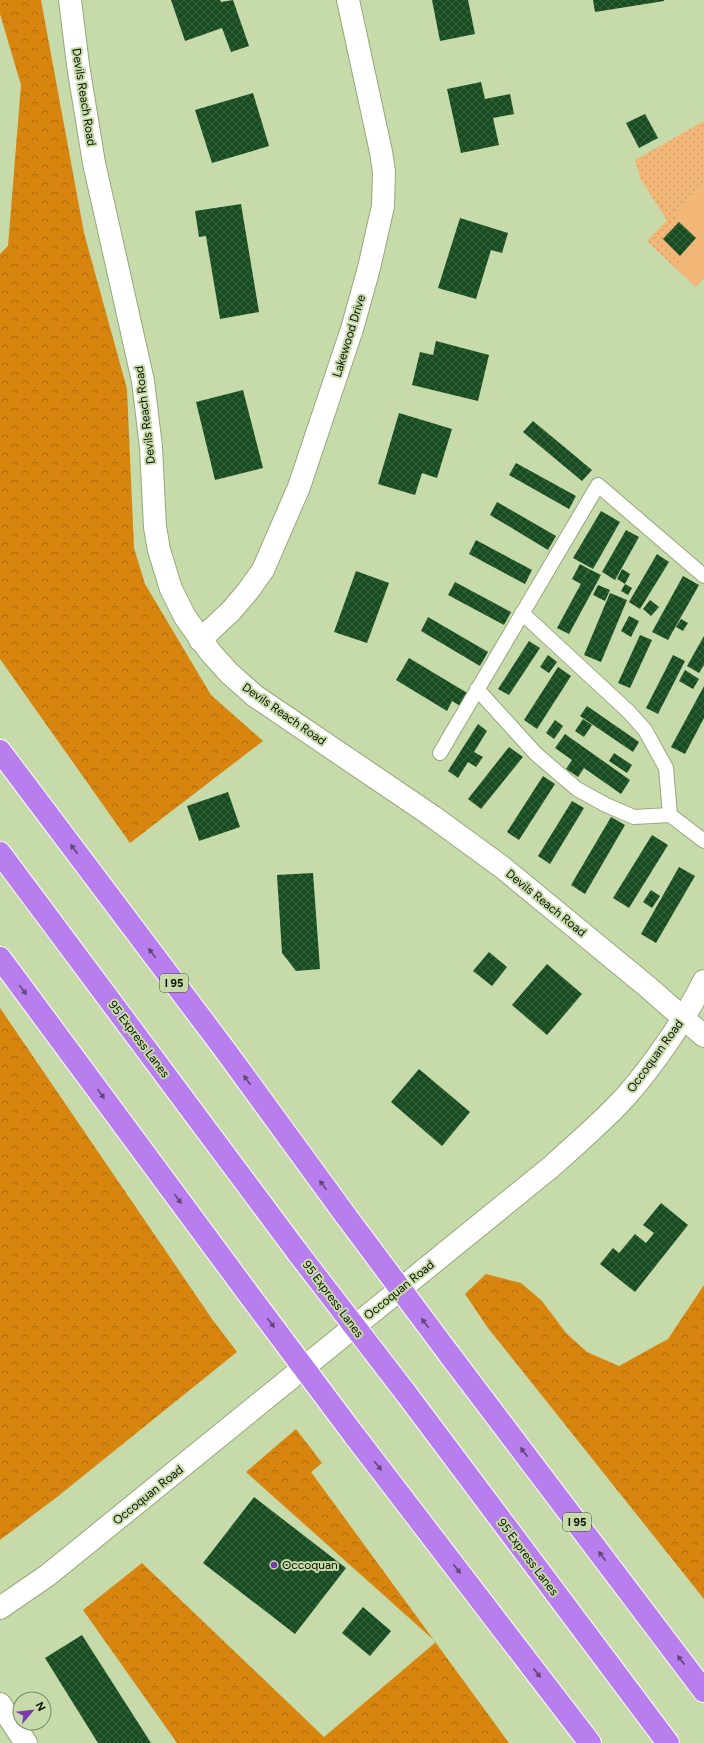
<svg xmlns="http://www.w3.org/2000/svg" width="704" height="1743" viewBox="0 0 704 1743" font-family="Figtree,sans-serif">
<style>
.forest{fill:url(#forest-crowns)}
.park{fill:url(#park-dots)}
.garden{fill:#f2b677}
.building{fill:url(#building-cross-hatch)}
.lines{fill:none;stroke-linecap:round;stroke-linejoin:round}
.lane-casing{stroke:#95a87a;stroke-width:16}
.street-casing{stroke:#95a87a;stroke-width:24}
.secondary-casing{stroke:#95a87a;stroke-width:24}
.highway-casing{stroke:#fff;stroke-width:24}
.lane{stroke:#fff;stroke-width:14}
.street{stroke:#fff;stroke-width:22}
.secondary{stroke:#fff;stroke-width:22}
.highway{stroke:#b87eed;stroke-width:22}
.highway-bridge-casing{stroke:#fff;stroke-width:24;stroke-linecap:butt}
.highway-bridge{stroke:#b87eed;stroke-width:22}
.oneway{fill:#614778}
.poi-dot{fill:#7a39ad;stroke:#c6daaa;stroke-width:1.5}
.labels{text-anchor:middle;dominant-baseline:central;stroke-width:4;stroke-linejoin:round;paint-order:stroke}
.shield{fill:#c6daaa;stroke:#424d34;stroke-width:1}
.shield-label{font-size:11px;font-weight:bold;fill:#0a1002}
.street-label{font-size:12px;fill:#0a1002;stroke:#c6daaa}
.poi-label{font-size:12px;fill:#0a1002;stroke:#c6daaa;text-anchor:start}
</style>
<defs>
<pattern id="forest-crowns" width="20" height="18" patternUnits="userSpaceOnUse"><rect width="20" height="18" fill="#d7850e"/><path d="M2 6a3 3 0 1 1 6 0M12 15a3 3 0 1 1 6 0" fill="none" stroke="#ad6b0b"/></pattern>
<pattern id="park-dots" width="8" height="8" patternUnits="userSpaceOnUse"><rect width="8" height="8" fill="#f2b677"/><path d="M2 2h.1M6 6h.1" fill="none" stroke="#ce9b65" stroke-width="1.8" stroke-linecap="round"/></pattern>
<pattern id="building-cross-hatch" width="8" height="8" patternUnits="userSpaceOnUse"><rect width="8" height="8" fill="#184c21"/><path d="M0 0l8 8M0 8l8-8" fill="none" stroke="#38613e"/></pattern>
</defs>
<rect width="100%" height="100%" fill="#c6daaa"/>
<g class="forest">
<path d="M 0,0 L 41,0 L 84,233 L 127,389 L 134,548 L 145,584 L 211,695 L 263,741 L 130,843 L 0,659 L 0,254 L 8,246 L 21,85 L 0,14 Z"/>
<path d="M 0,1008 L 212,1319 L 237,1352 L 57,1497 L 0,1540 Z"/>
<path d="M 486,1274 L 521,1283 L 542,1301 L 566,1333 L 587,1352 L 619,1366 L 668,1339 L 704,1285 L 704,1599 L 488,1328 L 465,1294 Z"/>
<path d="M 296,1429 L 322,1463 L 311,1472 L 509,1743 L 177,1743 L 83,1610 L 142,1563 L 324,1737 L 436,1642 L 246,1472 Z"/>
</g>
<path class="park" d="M 704,121 L 704,181 L 674,213 L 701,238 L 674,267 L 647,241 L 667,220 L 641,180 L 635,160 Z"/>
<path class="garden" d="M 704,181 L 704,278 L 696,287 L 674,267 L 701,238 L 674,213 Z"/>
<g class="building">
<path d="M 171,0 L 220,0 L 221,2 L 233,0 L 249,46 L 231,52 L 222,28 L 185,41 Z"/>
<path d="M 432,0 L 468,0 L 475,34 L 440,41 Z"/>
<path d="M 593,0 L 664,0 L 664,1 L 595,12 Z"/>
<path d="M 481,82 L 485,99 L 510,94 L 514,114 L 493,118 L 499,145 L 461,153 L 447,89 Z"/>
<path d="M 253,93 L 269,146 L 212,163 L 195,110 Z"/>
<path d="M 645,114 L 658,138 L 639,148 L 626,123 Z"/>
<path d="M 241,204 L 259,312 L 220,319 L 206,236 L 199,237 L 195,211 Z"/>
<path d="M 460,218 L 508,233 L 502,253 L 491,250 L 476,299 L 438,288 Z"/>
<path d="M 679,222 L 696,238 L 680,256 L 663,239 Z"/>
<path d="M 436,341 L 489,355 L 478,401 L 412,385 L 420,352 L 433,355 Z"/>
<path d="M 243,390 L 263,468 L 215,480 L 196,402 Z"/>
<path d="M 399,413 L 452,429 L 437,478 L 422,473 L 415,495 L 378,484 Z"/>
<path d="M 533,421 L 592,470 L 582,481 L 523,432 Z"/>
<path d="M 516,463 L 576,496 L 569,509 L 509,475 Z"/>
<path d="M 497,502 L 556,536 L 548,550 L 490,515 Z"/>
<path d="M 601,511 L 620,522 L 593,569 L 573,558 Z"/>
<path d="M 626,530 L 639,537 L 615,580 L 602,572 Z"/>
<path d="M 476,540 L 532,570 L 525,584 L 469,554 Z"/>
<path d="M 657,554 L 669,562 L 640,609 L 629,602 Z"/>
<path d="M 580,564 L 589,569 L 581,584 L 572,579 Z"/>
<path d="M 589,569 L 601,575 L 569,634 L 557,628 Z"/>
<path d="M 622,569 L 630,574 L 625,584 L 617,579 Z"/>
<path d="M 356,571 L 389,583 L 367,643 L 334,632 Z"/>
<path d="M 683,576 L 699,585 L 668,640 L 652,632 Z"/>
<path d="M 455,582 L 511,612 L 504,625 L 448,595 Z"/>
<path d="M 625,584 L 632,588 L 628,595 L 621,591 Z"/>
<path d="M 598,585 L 610,590 L 605,601 L 593,595 Z"/>
<path d="M 610,593 L 627,600 L 601,662 L 584,655 Z"/>
<path d="M 650,600 L 659,607 L 651,616 L 643,609 Z"/>
<path d="M 629,616 L 639,621 L 631,637 L 621,631 Z"/>
<path d="M 428,617 L 488,652 L 480,666 L 421,631 Z"/>
<path d="M 681,619 L 688,623 L 683,631 L 676,627 Z"/>
<path d="M 640,635 L 652,640 L 630,688 L 618,683 Z"/>
<path d="M 704,636 L 704,665 L 699,673 L 687,666 Z"/>
<path d="M 529,641 L 540,648 L 509,695 L 498,689 Z"/>
<path d="M 548,655 L 557,662 L 549,673 L 540,667 Z"/>
<path d="M 673,655 L 685,661 L 658,714 L 646,708 Z"/>
<path d="M 409,658 L 469,694 L 462,707 L 452,701 L 447,711 L 396,680 Z"/>
<path d="M 558,667 L 571,676 L 537,729 L 524,720 Z"/>
<path d="M 685,670 L 699,679 L 693,689 L 679,681 Z"/>
<path d="M 704,686 L 704,718 L 685,754 L 671,747 Z"/>
<path d="M 587,706 L 639,742 L 633,752 L 580,716 Z"/>
<path d="M 583,719 L 592,725 L 584,737 L 575,731 Z"/>
<path d="M 555,720 L 563,726 L 554,739 L 546,733 Z"/>
<path d="M 478,724 L 487,731 L 474,752 L 483,757 L 476,767 L 468,762 L 458,778 L 448,771 Z"/>
<path d="M 565,734 L 630,780 L 621,794 L 584,768 L 578,777 L 566,769 L 572,760 L 555,748 Z"/>
<path d="M 509,747 L 523,757 L 481,809 L 468,799 Z"/>
<path d="M 614,753 L 632,765 L 627,773 L 609,761 Z"/>
<path d="M 543,776 L 555,784 L 519,840 L 507,832 Z"/>
<path d="M 228,792 L 240,827 L 199,841 L 187,806 Z"/>
<path d="M 572,801 L 584,808 L 550,864 L 538,856 Z"/>
<path d="M 611,817 L 625,825 L 585,894 L 571,885 Z"/>
<path d="M 652,835 L 668,845 L 629,908 L 613,898 Z"/>
<path d="M 679,867 L 695,876 L 656,943 L 641,934 Z"/>
<path d="M 313,873 L 320,969 L 296,971 L 282,953 L 277,875 Z"/>
<path d="M 651,890 L 660,896 L 652,908 L 643,902 Z"/>
<path d="M 489,952 L 507,967 L 492,986 L 473,971 Z"/>
<path d="M 547,964 L 582,994 L 547,1035 L 512,1005 Z"/>
<path d="M 419,1069 L 470,1112 L 442,1146 L 391,1102 Z"/>
<path d="M 661,1203 L 688,1225 L 635,1292 L 600,1264 L 613,1248 L 619,1253 L 635,1234 L 646,1243 L 654,1233 L 643,1225 Z"/>
<path d="M 254,1497 L 346,1568 L 295,1634 L 203,1563 Z"/>
<path d="M 363,1607 L 391,1631 L 370,1656 L 342,1633 Z"/>
<path d="M 82,1635 L 151,1743 L 98,1743 L 45,1658 Z"/>
</g>
<g class="lines">
<g class="lane-casing">
<g id="lane">
<path d="M 522,613 L 629,712 L 645,730 L 666,768 L 670,815"/>
<path d="M 477,689 L 536,754 L 577,789 L 606,805 L 634,817 L 670,815 L 704,841"/>
<path d="M 440,753 L 598,485 L 704,576"/>
</g>
</g>
<g class="street-casing">
<g id="street">
<path d="M 70,0 L 78,65 L 94,163 L 143,381 L 151,447 L 155,527 L 159,550 L 171,589 L 185,617 L 211,653 L 229,673 L 255,696 L 432,816 L 502,867 L 649,988 L 683,1018"/>
<path d="M 200,640 L 231,611 L 248,591 L 263,570 L 299,487 L 352,329 L 369,268 L 383,206 L 384,172 L 381,152 L 348,0"/>
<path d="M 0,1704 L 26,1743"/>
</g>
</g>
<g class="secondary-casing">
<g id="secondary">
<path d="M 683,1018 L 704,1036"/>
<path d="M 0,1608 L 48,1575 L 551,1167 C 577,1143 604,1121 627,1095 C 655,1063 685,1019 704,981"/>
</g>
</g>
<g class="highway-casing">
<g id="highway">
<path d="M 0,751 L 225,1050 L 346,1216"/>
<path d="M 0,853 L 298,1253"/>
<path d="M 0,958 L 247,1292"/>
<path d="M 449,1354 L 704,1691"/>
<path d="M 405,1392 L 668,1743"/>
<path d="M 354,1435 L 590,1743"/>
</g>
</g>
<use href="#lane" class="lane"/>
<use href="#street" class="street"/>
<use href="#secondary" class="secondary"/>
<use href="#highway" class="highway"/>
<g class="highway-bridge-casing">
<g id="highway-bridge">
<path d="M 346,1216 L 449,1354"/>
<path d="M 298,1253 L 405,1392"/>
<path d="M 247,1292 L 354,1435"/>
</g>
</g>
<use href="#highway-bridge" class="highway-bridge"/>
</g>
<defs><path id="oneway-solid" d="M-6-.8H1V-3.2L6.5 0L1 3.2V.8H-6Z"/></defs>
<g class="oneway">
<use href="#oneway-solid" transform="translate(74 849) rotate(-127)"/>
<use href="#oneway-solid" transform="translate(152 953) rotate(-127)"/>
<use href="#oneway-solid" transform="translate(23 990) rotate(53)"/>
<use href="#oneway-solid" transform="translate(247 1080) rotate(-126)"/>
<use href="#oneway-solid" transform="translate(101 1094) rotate(54)"/>
<use href="#oneway-solid" transform="translate(323 1185) rotate(-126)"/>
<use href="#oneway-solid" transform="translate(178 1199) rotate(54)"/>
<use href="#oneway-solid" transform="translate(271 1323) rotate(53)"/>
<use href="#oneway-solid" transform="translate(425 1323) rotate(-127)"/>
<use href="#oneway-solid" transform="translate(524 1452) rotate(-127)"/>
<use href="#oneway-solid" transform="translate(378 1466) rotate(52)"/>
<use href="#oneway-solid" transform="translate(602 1556) rotate(-127)"/>
<use href="#oneway-solid" transform="translate(457 1569) rotate(52)"/>
<use href="#oneway-solid" transform="translate(681 1660) rotate(-127)"/>
<use href="#oneway-solid" transform="translate(537 1673) rotate(53)"/>
</g>
<circle class="poi-dot" cx="274" cy="1565" r="4"/>
<g class="labels">
<g class="shield">
<rect x="160" y="974" width="28" height="18" rx="3"/>
<rect x="563" y="1513" width="28" height="18" rx="3"/>
</g>
<g class="shield-label">
<text x="174" y="983">I 95</text>
<text x="577" y="1522">I 95</text>
</g>
<g class="street-label">
<text transform="translate(84 97) rotate(81)">Devils Reach Road</text>
<text transform="translate(349 336) rotate(-73)">Lakewood Drive</text>
<text transform="translate(145 415) rotate(-97)">Devils Reach Road</text>
<text transform="translate(284 714) rotate(35)">Devils Reach Road</text>
<text transform="translate(546 903) rotate(39)">Devils Reach Road</text>
<text transform="translate(139 1039) rotate(53)">95 Express Lanes</text>
<text transform="translate(655 1056) rotate(-54)">Occoquan Road</text>
<text transform="translate(399 1290) rotate(-39)">Occoquan Road</text>
<text transform="translate(333 1299) rotate(53)">95 Express Lanes</text>
<text transform="translate(148 1495) rotate(-39)">Occoquan Road</text>
<text transform="translate(528 1557) rotate(53)">95 Express Lanes</text>
</g>
<g class="poi-label">
<text x="282" y="1565">Occoquan</text>
</g>
</g>
<g transform="translate(32 1711) rotate(62)"><circle r="19" fill="#c6daaa" stroke="#7b8967"/>
<path d="M0-3L7 15L0 10L-7 15Z" fill="#7a39ad"/>
<text y="-6" font-size="11" font-weight="bold" text-anchor="middle" fill="#0a1002">N</text>
</g>
</svg>
